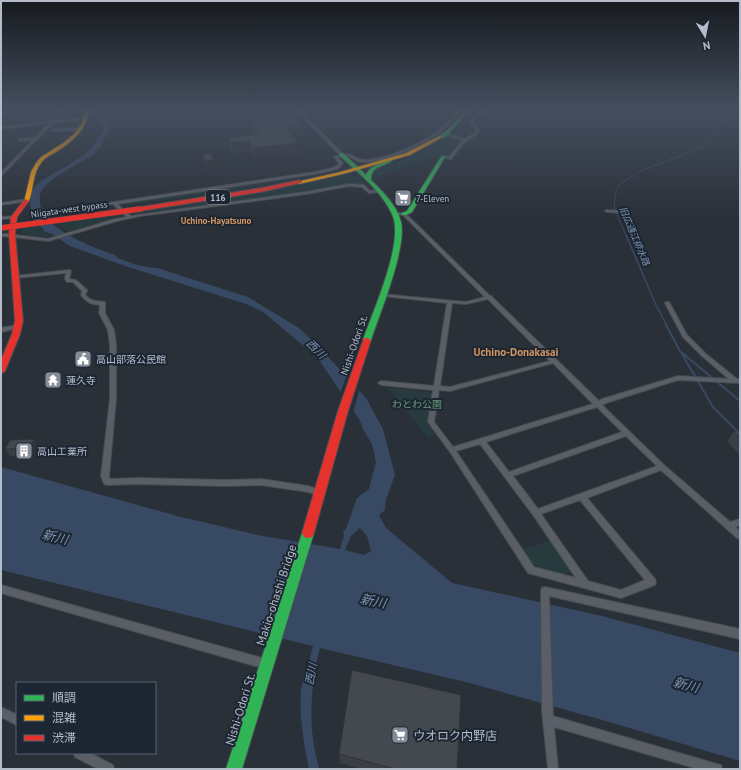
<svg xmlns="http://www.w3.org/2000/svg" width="741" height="770" viewBox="0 0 741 770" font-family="'PT Sans','Noto Sans JP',sans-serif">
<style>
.green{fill:#273a3e}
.water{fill:#384963;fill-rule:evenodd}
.pier{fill:#2a3038}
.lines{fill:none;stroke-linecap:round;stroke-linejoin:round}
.stream-far2{stroke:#384963;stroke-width:1}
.stream-far1{stroke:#384963;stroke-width:1.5}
.stream{stroke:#384963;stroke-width:2}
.street-casing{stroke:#484c53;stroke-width:2}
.fast-casing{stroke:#484c53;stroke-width:2}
.slow-casing{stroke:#484c53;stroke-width:2}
.jam-casing{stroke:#484c53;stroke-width:2}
.street{fill:#5a5e66;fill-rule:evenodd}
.fast{fill:#30b455;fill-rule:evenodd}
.slow{fill:#ff9f0a;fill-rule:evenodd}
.jam{fill:#e5322d;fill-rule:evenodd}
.fast-bridge-casing{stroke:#474c53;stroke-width:5.5;stroke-linecap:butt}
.jam-bridge-casing{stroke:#474c53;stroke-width:6;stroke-linecap:butt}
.fast-bridge{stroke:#30b455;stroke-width:4.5}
.jam-bridge{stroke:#e5322d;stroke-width:5.5}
.wall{fill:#3a3f45}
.shaded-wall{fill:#303338}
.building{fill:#444950;stroke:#303338}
.labels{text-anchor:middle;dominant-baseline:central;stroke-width:4;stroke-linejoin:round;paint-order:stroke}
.shield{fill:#1d2633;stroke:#878f9c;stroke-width:1}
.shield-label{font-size:9px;font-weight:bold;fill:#b4bcc9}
.far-poi-label{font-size:9px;fill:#b4bcc9;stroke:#1d2633;text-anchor:start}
.far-street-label{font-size:9px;fill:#b4bcc9;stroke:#1d2633}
.far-neighbourhood-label{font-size:9px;font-weight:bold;fill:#d59563;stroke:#1d2633}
.far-water-label{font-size:9px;font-style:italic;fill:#7c92b1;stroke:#1d2633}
.street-label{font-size:10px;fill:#b4bcc9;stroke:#1d2633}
.poi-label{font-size:10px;fill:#b4bcc9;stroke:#1d2633;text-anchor:start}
.park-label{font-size:10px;fill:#6b9a76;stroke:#1d2633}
.water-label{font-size:11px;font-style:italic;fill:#7c92b1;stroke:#1d2633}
.neighbourhood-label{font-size:11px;font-weight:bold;fill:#d59563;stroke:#1d2633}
.near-street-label{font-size:12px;fill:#b4bcc9;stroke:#1d2633}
.near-poi-label{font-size:12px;fill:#b4bcc9;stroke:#1d2633;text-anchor:start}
.near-water-label{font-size:13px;font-style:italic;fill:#7c92b1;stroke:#1d2633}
</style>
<rect width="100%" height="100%" fill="#2a3038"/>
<g class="green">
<path d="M 79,110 L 81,117 L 26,123 L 32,114 Z"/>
<path d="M 460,122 L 466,123 L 466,125 L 476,130 L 465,139 L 448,134 Z"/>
<path d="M 447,135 L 463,140 L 458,144 L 449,157 L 428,158 L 380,176 L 376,180 L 378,183 L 373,178 L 373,172 L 372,171 L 410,157 L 436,143 Z"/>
<path d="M 338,157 L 342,161 L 343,166 L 337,169 L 250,188 L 122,206 L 119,204 L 214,189 L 217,190 L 219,188 L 250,184 L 254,185 L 255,183 L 336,169 L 341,167 L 342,164 Z"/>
<path d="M 345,174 L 358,176 L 368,187 L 363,185 L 353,184 L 265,198 L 261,197 L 259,199 L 227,203 L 223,202 L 219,204 L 142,214 L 131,215 L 129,213 L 255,193 Z"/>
<path d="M 124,214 L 125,216 L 68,232 L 54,222 Z"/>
<path d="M 38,224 L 44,233 L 54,236 L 36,238 L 20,232 L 23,226 Z"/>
<path d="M 387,387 L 432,393 L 427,423 L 435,435 L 428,438 Z"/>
<path d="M 550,540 L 571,572 L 565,574 L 532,565 L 522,550 Z"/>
</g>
<path class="water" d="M 88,110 L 96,110 L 107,121 L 110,127 C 106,137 100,149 92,156 C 89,158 84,160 81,162 C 68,169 54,177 43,188 C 40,192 39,198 40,202 C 41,228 94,248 115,255 L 116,257 C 129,263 142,267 157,268 L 248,297 L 299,328 L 317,345 L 366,398 L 383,429 L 395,475 L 386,500 L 385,510 L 379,515 L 386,528 L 452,583 L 602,616 L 740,653 L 740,761 L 613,723 L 470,683 L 320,648 C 313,670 309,715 313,739 C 314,749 317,759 319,769 L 309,769 C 304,744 299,717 301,691 C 303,676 310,661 313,646 L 1,570 L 1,467 L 181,517 L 263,536 L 340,549 L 344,536 L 343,532 L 346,529 L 357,498 L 369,489 L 376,462 L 372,444 L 364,431 L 359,419 L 317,357 L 263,312 L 246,304 L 125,266 L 70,246 L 52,234 L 45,232 L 31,214 C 30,208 30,199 32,192 C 36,176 84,164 96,141 C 99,136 103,134 104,128 L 91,116 ZM 360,528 L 367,536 L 371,551 L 364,555 L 345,550 L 351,536 Z"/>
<path class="pier" d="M 347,373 L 360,388 L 353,413 L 340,394 Z"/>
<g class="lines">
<path class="stream-far2" d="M 626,236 L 614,207 L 616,191 L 620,184 L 643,170 L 705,146 L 730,110"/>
<path class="stream-far1" d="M 626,235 L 656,305 L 667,326"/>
<g class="stream">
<path d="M 666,325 L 680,351 L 740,401"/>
<path d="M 682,354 L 713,407 L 740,434"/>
</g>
<g class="street-casing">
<g id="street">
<path d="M 7,110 L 10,110 L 1,116 L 1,114 Z"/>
<path d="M 58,110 L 60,110 L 60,111 L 58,112 Z"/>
<path d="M 296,110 L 299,110 L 342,153 L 342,155 L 340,155 Z"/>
<path d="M 460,110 L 462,110 L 451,123 L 440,132 L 465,139 L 475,132 L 477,130 L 470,123 C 475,114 480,110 491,110 L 477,116 L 472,123 L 479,130 L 477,134 L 464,143 L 451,159 L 441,157 L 443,156 L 449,157 L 463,140 L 440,134 L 440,133 C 423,145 382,165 360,162 C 356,161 353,159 349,156 L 338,158 L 343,163 L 339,168 L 334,170 L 315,174 L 117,204 L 131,216 L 306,192 L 349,184 L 364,185 L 370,191 L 378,190 L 380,191 L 379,192 L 369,193 L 362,187 L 349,186 L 306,194 L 140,216 L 117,221 L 48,241 L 13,237 L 1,236 L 1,234 L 7,234 L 48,239 L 115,219 L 127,217 L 113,204 L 100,206 L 99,205 L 101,204 L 315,172 L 332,168 L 337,166 L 339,163 L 334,157 L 336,156 C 340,155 348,153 351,155 C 357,157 358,160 365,160 C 375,160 384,157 393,154 C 419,145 442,132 460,110 Z"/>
<path d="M 87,117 L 88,119 L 53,123 L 38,138 L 38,140 L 36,140 L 1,176 L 1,173 L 33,140 L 19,141 L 18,139 L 35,138 L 49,123 L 1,129 L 1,127 L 51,121 L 53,120 L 54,121 Z"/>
<path d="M 83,128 L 82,130 L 53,131 L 52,130 L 53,129 Z"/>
<path d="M 27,199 L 28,199 L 28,201 L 1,205 L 1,203 Z"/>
<path d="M 606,210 L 624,211 L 626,212 L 624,213 L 607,212 L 605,211 Z"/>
<path d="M 393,213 L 405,213 L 490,296 L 492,296 L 492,297 L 599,401 L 602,399 L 678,376 L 729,379 L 702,356 L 683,337 L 665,303 L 667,302 L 669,302 L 687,335 L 706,354 L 737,379 L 740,379 L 740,383 L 678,380 L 606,403 L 602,405 L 664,465 L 730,522 L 740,519 L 740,525 L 735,527 L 740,531 L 740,539 L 737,538 L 661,470 L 587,498 L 655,579 L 656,582 L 655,585 L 621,598 L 528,573 L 450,452 L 428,422 L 433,390 L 381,385 L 378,383 L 381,381 L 434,386 L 447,303 L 383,296 L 381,295 L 381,294 L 466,302 L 485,297 L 403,215 L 394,215 L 392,214 ZM 488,299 L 550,361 L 450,387 L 440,386 L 452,303 L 466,304 ZM 553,363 L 593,404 L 453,447 L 434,422 L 439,390 L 450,391 ZM 597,407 L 622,432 L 509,472 L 486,442 ZM 626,436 L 657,466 L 538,509 L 513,476 ZM 480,444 L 533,515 L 576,578 L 534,567 L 456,451 ZM 580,500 L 645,580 L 621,590 L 588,581 L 541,514 Z"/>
<path d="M 14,216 L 15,216 L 15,218 L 1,219 L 1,217 Z"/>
<path d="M 69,270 L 71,271 L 69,279 L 76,280 L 87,290 L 87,291 L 85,295 C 91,302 97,301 105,302 L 105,313 L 114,330 L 116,345 L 116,399 L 109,476 L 110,479 L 137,478 L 225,480 L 261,479 L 308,486 L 323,491 L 324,493 L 323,495 L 320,496 L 308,492 L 261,485 L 225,486 L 137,484 L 107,485 L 104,484 L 101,476 L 110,399 L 110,345 L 108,330 L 99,313 L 100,305 C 91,304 86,302 81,295 L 82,291 L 73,282 L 67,282 L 65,279 L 66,273 L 15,278 L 13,277 L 15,276 Z"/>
<path d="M 17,325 L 19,326 L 20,327 L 19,328 L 1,332 L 1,328 Z"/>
<path d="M 1,585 L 266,659 L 269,661 L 271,664 L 269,667 L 266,669 L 1,593 Z"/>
<path d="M 545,587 L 740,629 L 740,639 L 549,596 L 553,716 L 717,764 L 721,765 L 722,769 L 698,769 L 554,727 L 558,769 L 548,769 L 542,711 L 541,591 L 542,588 Z"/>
<path d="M 1,707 L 17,715 L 17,725 L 1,717 Z"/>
<path d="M 74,753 L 90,753 L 113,765 L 114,769 L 98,769 L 75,757 Z"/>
</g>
</g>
<g class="fast-casing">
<g id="fast">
<path d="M 466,110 L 470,110 L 449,133 L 447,133 L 447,131 Z"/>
<path d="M 339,153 L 343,153 L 366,175 C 370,164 382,165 390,158 L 394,159 C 385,168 371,164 371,180 C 382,191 397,205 401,222 C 407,248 380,313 371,340 L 367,342 L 363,340 C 373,311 405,241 392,214 C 381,190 358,173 339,155 Z"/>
<path d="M 443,156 L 445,157 L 412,212 L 406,215 L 402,215 L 402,213 L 407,211 L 441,157 Z"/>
<path d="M 308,528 L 312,529 L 314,533 L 242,769 L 226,769 L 302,533 L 304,529 Z"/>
</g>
</g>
<g class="slow-casing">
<g id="slow">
<path d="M 85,110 L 89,110 C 87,130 72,142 56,152 C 51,155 44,158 41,163 C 32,174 34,189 29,201 L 24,202 L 31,172 L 36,163 L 41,157 L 63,143 L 74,134 L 82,123 Z"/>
<path d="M 441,135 L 445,136 L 410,155 L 343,174 L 299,184 L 296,182 L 340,172 L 406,153 Z"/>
</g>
</g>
<g class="jam-casing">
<g id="jam">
<path d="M 299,180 L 302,182 L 301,183 L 261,192 L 140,211 L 137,209 L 140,207 L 261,188 Z"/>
<path d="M 26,199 L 29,201 L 17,217 L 15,234 L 23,321 L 20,334 L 5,371 L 1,374 L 1,360 L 12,334 L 15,321 L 9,234 L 11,217 L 24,200 Z"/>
<path d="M 364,338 L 367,338 L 371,340 L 348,411 L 314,533 L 312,537 L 308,538 L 304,537 L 302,533 L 338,411 Z"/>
</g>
</g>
<use href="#street" class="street"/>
<use href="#fast" class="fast"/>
<use href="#slow" class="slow"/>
<use href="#jam" class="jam"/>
<g class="fast-bridge-casing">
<path id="fast-bridge" d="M 443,136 L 448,132"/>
</g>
<g class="jam-bridge-casing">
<path id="jam-bridge" d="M 1,228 L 140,209"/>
</g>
<use href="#fast-bridge" class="fast-bridge"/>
<use href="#jam-bridge" class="jam-bridge"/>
</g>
<g class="wall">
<path d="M 251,122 L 302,136 L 294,137 L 300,152 L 255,158 L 250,151 L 233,153 L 230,148 L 228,138 L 254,135 L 252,131 Z"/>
<path d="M 202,154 L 214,160 L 216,167 L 206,169 L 204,162 Z"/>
<path d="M 740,430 L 740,454 L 739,454 L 727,441 L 734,431 Z"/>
<path d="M 34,439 L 38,447 L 33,455 L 10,456 L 5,449 Z"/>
<path d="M 339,754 L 457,769 L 362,769 L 340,763 Z"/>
</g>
<g class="shaded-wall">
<path d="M 301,126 L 302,136 L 287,138 L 286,128 Z"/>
<path d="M 249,141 L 250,151 L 233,153 L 231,143 Z"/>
<path d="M 299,143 L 300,152 L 255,158 L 253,148 Z"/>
<path d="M 214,160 L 216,167 L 206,169 L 205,161 Z"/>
<path d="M 34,439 L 38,447 L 33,455 L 29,448 Z"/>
</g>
<g class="building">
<path d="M 293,117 L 301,126 L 286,128 L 299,143 L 253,148 L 249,141 L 231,143 L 228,138 L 259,134 L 251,122 Z"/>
<path d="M 211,153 L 214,160 L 205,161 L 202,154 Z"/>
<path d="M 740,430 L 740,437 L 734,431 Z"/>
<path d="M 34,439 L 29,448 L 5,449 L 10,440 Z"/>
<path d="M 352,670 L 461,695 L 457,769 L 395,769 L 339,754 Z"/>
</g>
<linearGradient id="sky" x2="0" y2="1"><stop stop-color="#171a1f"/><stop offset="0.5" stop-color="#444e5e"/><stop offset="1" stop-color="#444e5e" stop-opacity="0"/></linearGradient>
<rect width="741" height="218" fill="url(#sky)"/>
<defs>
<g id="supermarket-square" transform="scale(0.9)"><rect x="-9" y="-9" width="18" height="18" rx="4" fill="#848b96" stroke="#1d2633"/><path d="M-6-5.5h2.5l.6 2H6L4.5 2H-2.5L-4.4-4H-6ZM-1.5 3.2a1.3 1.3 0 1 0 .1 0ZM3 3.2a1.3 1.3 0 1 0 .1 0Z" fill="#fff"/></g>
<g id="civic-square" transform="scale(0.9)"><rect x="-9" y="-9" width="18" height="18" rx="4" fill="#848b96" stroke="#1d2633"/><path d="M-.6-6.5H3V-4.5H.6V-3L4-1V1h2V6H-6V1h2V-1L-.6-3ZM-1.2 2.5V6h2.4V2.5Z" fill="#fff"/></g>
<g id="temple-square" transform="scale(0.9)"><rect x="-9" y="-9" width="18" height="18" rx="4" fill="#848b96" stroke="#1d2633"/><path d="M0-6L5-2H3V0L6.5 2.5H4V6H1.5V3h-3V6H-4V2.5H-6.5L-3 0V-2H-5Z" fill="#fff"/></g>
<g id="building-square" transform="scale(0.9)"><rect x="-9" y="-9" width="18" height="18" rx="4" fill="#848b96" stroke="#1d2633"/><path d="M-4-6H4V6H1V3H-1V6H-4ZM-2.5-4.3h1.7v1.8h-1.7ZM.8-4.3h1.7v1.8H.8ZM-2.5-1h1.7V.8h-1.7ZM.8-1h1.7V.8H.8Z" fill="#fff"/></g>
</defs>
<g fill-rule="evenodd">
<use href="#supermarket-square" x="403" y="198"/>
<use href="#civic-square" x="83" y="359"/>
<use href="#temple-square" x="53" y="380"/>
<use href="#building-square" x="24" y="451"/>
<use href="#supermarket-square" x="400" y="735"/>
</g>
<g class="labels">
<rect class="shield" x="206" y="190" width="24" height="14" rx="3"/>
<g class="shield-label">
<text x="218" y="197">116</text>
</g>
<g class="far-poi-label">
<text x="416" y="198">7-Eleven</text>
</g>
<g class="far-street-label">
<text transform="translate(69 209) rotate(-8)">Niigata-west bypass</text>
</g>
<g class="far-neighbourhood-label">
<text x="216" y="220">Uchino-Hayatsuno</text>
</g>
<g class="far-water-label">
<text transform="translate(635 236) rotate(67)">旧広通江排水路</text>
</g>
<g class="street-label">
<text transform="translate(354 345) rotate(-71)">Nishi-Odori St.</text>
</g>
<g class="poi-label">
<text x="96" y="359">高山部落公民館</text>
<text x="66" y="380">蓮久寺</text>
<text x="37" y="451">高山工業所</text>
</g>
<g class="park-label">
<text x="417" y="404">わとわ公園</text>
</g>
<g class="water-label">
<text transform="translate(316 349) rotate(45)">西川</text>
<text transform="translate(311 674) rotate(-80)">西川</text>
</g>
<g class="neighbourhood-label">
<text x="516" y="352">Uchino-Donakasai</text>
</g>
<g class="near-street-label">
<text transform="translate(276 595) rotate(-72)">Makio-ohashi Bridge</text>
<text transform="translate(240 709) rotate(-73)">Nishi-Odori St.</text>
</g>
<g class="near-poi-label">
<text x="413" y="735">ウオロク内野店</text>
</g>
<g class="near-water-label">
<text transform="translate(55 537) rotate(13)">新川</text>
<text transform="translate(373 601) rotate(11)">新川</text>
<text transform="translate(686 685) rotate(15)">新川</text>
</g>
</g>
<rect width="741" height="770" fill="none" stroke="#b4bcc9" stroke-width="4"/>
<rect x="16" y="682" width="140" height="72" fill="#1d2633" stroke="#59626f"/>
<rect x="24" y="695" width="20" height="6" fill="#30b455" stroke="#59626f"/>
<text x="52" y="702" font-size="12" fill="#b4bcc9">順調</text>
<rect x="24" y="715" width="20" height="6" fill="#ff9f0a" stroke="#59626f"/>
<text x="52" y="722" font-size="12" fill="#b4bcc9">混雑</text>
<rect x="24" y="735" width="20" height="6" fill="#e5322d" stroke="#59626f"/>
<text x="52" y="742" font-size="12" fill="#b4bcc9">渋滞</text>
<g transform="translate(705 36) rotate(170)" stroke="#1d2633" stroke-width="3" paint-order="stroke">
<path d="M0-3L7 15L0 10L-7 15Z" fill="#b4bcc9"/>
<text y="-6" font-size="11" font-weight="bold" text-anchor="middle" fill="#b4bcc9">N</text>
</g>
</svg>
